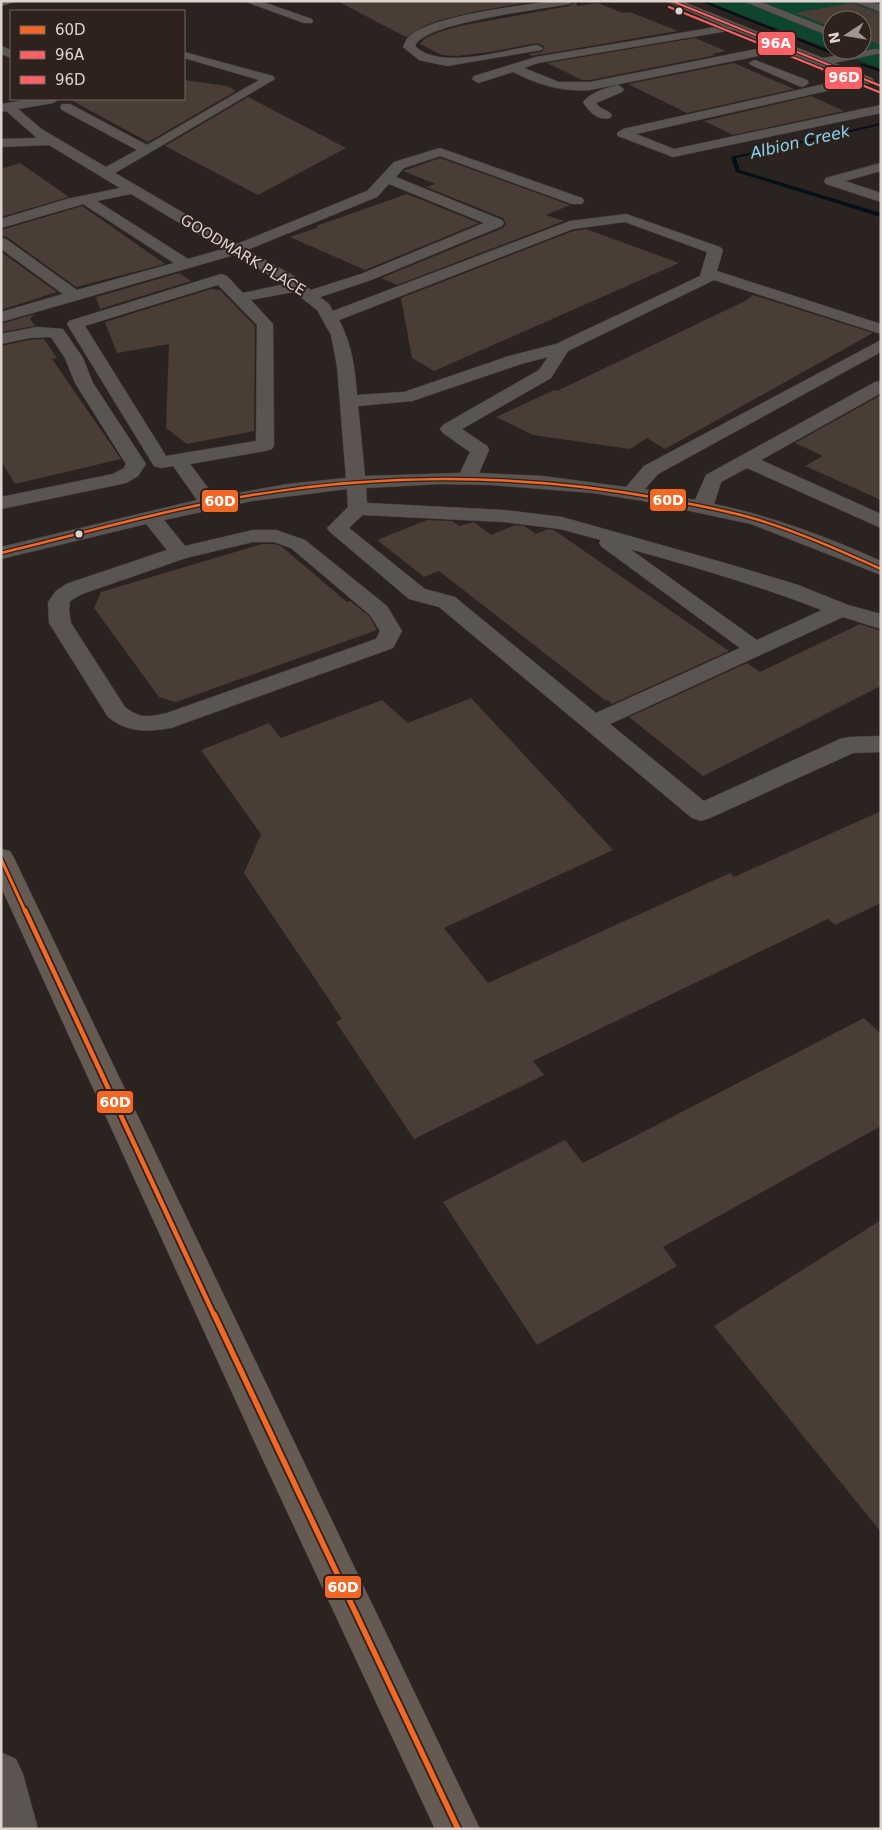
<svg xmlns="http://www.w3.org/2000/svg" width="882" height="1830" viewBox="0 0 882 1830" font-family="'DejaVu Sans',sans-serif">
<style>
.green{fill:#0d452f}
.lines{fill:none;stroke-linecap:round;stroke-linejoin:round}
.stream{fill:#041017;fill-rule:evenodd}
.building{fill:#4a3d36}
.minor-casing{stroke:#47413e;stroke-width:1}
.major-casing{stroke:#47413e;stroke-width:1}
.minor{fill:#5b5552;fill-rule:evenodd}
.major{fill:#665b52;fill-rule:evenodd}
.bus-1-far3-casing{stroke:#2f211b;stroke-width:5}
.bus-1-far2-casing{stroke:#2f211b;stroke-width:6}
.bus-1-far1-casing{stroke:#2f211b;stroke-width:8}
.bus-1-casing{stroke:#2f211b;stroke-width:9}
.bus-2-casing{stroke:#2f211b;stroke-width:4}
.bus-3-casing{stroke:#2f211b;stroke-width:4}
.bus-1-far3{stroke:#f36827;stroke-width:2.5}
.bus-1-far2{stroke:#f36827;stroke-width:3}
.bus-1-far1{stroke:#f36827;stroke-width:4.5}
.bus-1{stroke:#f36827;stroke-width:5.5}
.bus-2{stroke:#fa6267;stroke-width:2}
.bus-3{stroke:#fa6267;stroke-width:2}
.bus-dot{fill:#ded4cf;stroke:#2f211b;stroke-width:2}
.labels{text-anchor:middle;dominant-baseline:central;stroke-width:4;stroke-linejoin:round;paint-order:stroke}
.far-street-label{font-size:15px;fill:#ded4cf;stroke:#2f211b}
.far-water-label{font-size:16px;font-style:italic;fill:#86d6f8;stroke:#2f211b}
.line-badge{stroke:#2f211b;stroke-width:2}
.badge-label{font-size:14px;text-anchor:middle;font-weight:bold;fill:#fff}
</style>
<rect width="100%" height="100%" fill="#2a2320"/>
<path class="green" d="M 706,1 L 881,1 L 881,69 L 832,50 L 862,50 L 862,20 L 832,20 L 832,50 Z"/>
<g class="lines">
<g class="stream">
<path d="M 705,1 L 831,51 L 832,52 L 829,53 L 702,2 Z"/>
<path d="M 860,63 L 881,69 L 881,72 L 860,65 Z"/>
<path d="M 881,123 L 881,125 L 736,158 L 740,170 L 881,213 L 881,217 L 736,172 L 731,157 Z"/>
</g>
</g>
<g class="building">
<path d="M 337,1 L 536,1 L 478,11 L 440,20 L 424,26 L 406,37 Z"/>
<path d="M 576,1 L 577,6 L 598,3 L 623,13 L 630,12 L 678,31 L 532,56 L 528,54 L 541,52 L 544,49 L 544,46 L 537,43 L 490,52 L 456,56 L 442,55 L 420,44 L 424,39 L 439,32 L 460,26 L 569,6 Z"/>
<path d="M 852,3 L 881,14 L 881,45 L 862,38 L 862,20 L 832,20 L 832,27 L 795,13 Z"/>
<path d="M 695,38 L 726,51 L 712,54 L 716,55 L 590,80 L 582,80 L 547,63 Z"/>
<path d="M 734,63 L 794,89 L 687,113 L 628,84 Z"/>
<path d="M 184,80 L 227,86 L 236,91 L 148,142 L 69,99 L 184,99 Z"/>
<path d="M 811,96 L 844,111 L 733,135 L 704,121 Z"/>
<path d="M 248,97 L 346,148 L 258,195 L 165,146 Z"/>
<path d="M 440,158 L 570,205 L 546,215 L 564,221 L 397,285 L 381,278 L 503,228 L 506,224 L 503,218 L 426,187 L 436,184 L 403,171 Z"/>
<path d="M 20,163 L 69,197 L 1,217 L 1,169 Z"/>
<path d="M 407,194 L 479,223 L 365,270 L 290,237 L 319,227 L 316,226 Z"/>
<path d="M 82,206 L 165,264 L 76,287 L 7,237 L 1,236 L 1,230 Z"/>
<path d="M 586,229 L 679,263 L 434,371 L 412,358 L 401,298 L 573,231 Z"/>
<path d="M 1,252 L 57,292 L 1,310 Z"/>
<path d="M 179,273 L 191,281 L 100,309 L 96,297 Z"/>
<path d="M 211,289 L 220,290 L 255,326 L 254,431 L 187,444 L 166,428 L 169,344 L 117,353 L 105,322 Z"/>
<path d="M 753,295 L 873,333 L 665,449 L 647,438 L 630,449 L 533,435 L 496,417 L 554,390 L 557,391 L 745,301 Z"/>
<path d="M 34,314 L 30,319 L 35,326 L 1,332 L 1,324 Z"/>
<path d="M 44,339 L 57,358 L 52,359 L 121,459 L 15,484 L 1,461 L 1,346 L 29,340 Z"/>
<path d="M 881,395 L 881,500 L 805,466 L 823,456 L 795,443 Z"/>
<path d="M 427,520 L 452,521 L 459,526 L 474,522 L 491,535 L 515,525 L 524,526 L 536,534 L 548,529 L 554,530 L 729,651 L 612,704 L 608,700 L 606,701 L 439,571 L 424,577 L 377,540 Z"/>
<path d="M 262,544 L 274,544 L 281,546 L 347,602 L 350,601 L 369,616 L 377,630 L 176,702 L 159,697 L 94,608 L 101,592 Z"/>
<path d="M 860,624 L 881,631 L 881,686 L 703,776 L 629,717 L 747,663 L 760,672 Z"/>
<path d="M 471,698 L 613,850 L 444,928 L 488,983 L 730,873 L 734,877 L 881,811 L 881,903 L 835,925 L 828,919 L 533,1061 L 544,1075 L 414,1139 L 336,1022 L 342,1019 L 244,873 L 261,834 L 201,750 L 269,723 L 281,738 L 382,700 L 408,723 Z"/>
<path d="M 864,1018 L 881,1034 L 881,1126 L 663,1247 L 677,1266 L 537,1345 L 443,1202 L 565,1140 L 583,1163 Z"/>
<path d="M 881,1220 L 881,1532 L 714,1326 Z"/>
</g>
<g class="lines">
<g class="minor-casing">
<g id="minor">
<path d="M 244,1 L 260,1 L 312,19 L 313,21 L 312,23 L 304,23 Z"/>
<path d="M 550,1 L 574,1 L 569,4 C 543,9 422,23 415,46 C 440,71 504,50 537,45 L 543,48 L 541,50 L 447,66 L 419,60 L 403,47 C 405,42 407,37 412,34 C 440,15 514,7 550,1 Z"/>
<path d="M 666,1 L 681,1 L 823,58 L 876,49 L 880,50 L 881,53 L 834,63 L 872,78 L 874,81 L 872,84 L 862,83 L 636,134 L 674,149 L 881,105 L 881,113 L 673,157 L 618,136 L 617,133 L 623,129 L 851,78 L 783,51 L 590,90 C 561,92 539,85 513,72 L 478,83 L 472,79 L 474,76 L 536,57 L 722,26 ZM 734,30 L 772,46 L 590,82 L 559,82 L 524,68 L 538,63 Z"/>
<path d="M 743,1 L 758,1 L 832,30 L 832,37 Z"/>
<path d="M 852,1 L 868,1 L 881,5 L 881,12 Z"/>
<path d="M 1,46 L 11,50 L 11,58 L 1,54 Z"/>
<path d="M 184,52 L 273,76 L 275,79 L 115,173 L 237,244 L 367,191 L 394,162 L 440,148 L 582,198 L 584,201 L 582,204 L 572,204 L 440,156 L 404,168 L 396,177 L 502,220 L 504,223 L 502,226 L 371,280 L 320,297 L 329,304 L 333,311 L 570,221 L 626,214 L 720,247 L 723,250 L 717,271 L 881,324 L 881,334 L 714,280 L 568,351 L 551,378 L 462,429 L 487,446 L 489,450 L 479,473 L 542,476 L 626,487 L 644,466 L 881,340 L 881,352 L 658,474 L 645,489 L 695,500 L 706,475 L 875,382 L 881,381 L 881,393 L 761,460 L 881,514 L 881,528 L 747,468 L 721,482 L 714,504 C 772,516 827,537 881,561 L 881,575 L 751,524 L 643,501 L 593,493 L 491,485 L 440,484 L 366,488 L 367,503 L 504,510 L 562,517 L 732,565 L 798,585 L 848,605 L 881,614 L 881,629 L 843,617 L 610,724 L 704,801 L 840,739 L 849,737 L 881,736 L 881,752 L 853,753 L 710,818 L 701,821 L 692,818 L 439,607 L 409,599 L 330,532 L 327,528 L 348,507 L 347,489 L 252,501 L 164,520 L 185,546 L 253,530 L 276,530 L 305,540 L 387,606 L 402,631 L 393,648 L 171,728 C 147,732 128,733 108,717 L 49,623 L 48,602 L 56,591 L 66,584 L 167,550 L 146,524 L 1,559 L 1,547 L 197,500 L 173,466 L 161,468 L 154,466 L 67,324 L 69,321 L 221,274 L 227,276 L 243,293 L 285,284 L 234,255 L 1,322 L 1,312 L 63,294 L 1,249 L 1,238 L 6,239 L 77,290 L 174,263 L 83,204 L 1,228 L 1,219 L 67,199 L 120,188 L 49,145 L 1,147 L 1,139 L 37,138 L 6,111 L 1,112 L 1,104 L 33,99 L 59,99 L 53,103 L 18,109 L 43,130 L 106,167 L 137,150 L 62,110 L 60,107 L 62,104 L 70,104 L 147,145 L 259,80 L 184,58 ZM 389,184 L 484,223 L 361,274 L 311,290 L 294,276 L 247,250 L 377,197 ZM 131,194 L 223,249 L 188,259 L 97,201 ZM 625,222 L 707,252 L 700,276 L 556,344 L 509,356 L 404,392 L 357,395 C 355,369 352,344 339,320 L 573,229 ZM 218,285 L 257,325 L 256,441 L 166,456 L 85,326 ZM 294,292 L 317,310 L 331,335 L 337,366 L 346,478 L 288,484 L 215,497 L 190,464 L 265,451 L 272,449 L 274,445 L 273,324 L 251,300 ZM 548,357 L 539,370 L 443,425 L 440,429 L 443,433 L 470,452 L 460,473 L 365,476 L 358,406 L 412,401 L 521,364 ZM 363,515 L 504,522 L 560,529 L 601,540 L 599,543 L 602,547 L 740,648 L 596,713 L 455,597 L 425,589 L 349,528 ZM 253,542 L 274,542 L 291,548 L 370,615 L 380,631 L 376,639 L 167,713 C 148,717 140,719 125,707 L 71,623 L 69,611 L 70,601 L 82,594 L 186,558 ZM 630,549 C 695,567 760,586 822,610 L 757,640 Z"/>
<path d="M 755,60 L 807,80 L 809,83 L 803,87 L 799,86 L 751,65 L 749,63 Z"/>
<path d="M 618,85 L 624,89 L 622,92 L 596,103 C 600,110 608,109 612,115 L 610,118 C 598,121 589,112 583,102 C 591,92 606,88 618,85 Z"/>
<path d="M 881,163 L 881,171 L 845,181 L 881,193 L 881,202 L 826,184 L 824,181 L 826,178 Z"/>
<path d="M 37,327 L 63,329 L 83,358 L 93,383 L 146,464 L 138,476 L 126,483 L 1,509 L 1,497 L 113,474 L 124,468 L 126,464 L 75,383 L 65,358 L 51,337 L 29,338 L 1,344 L 1,334 Z"/>
<path d="M 1,1752 L 16,1759 L 23,1774 L 38,1829 L 1,1829 Z"/>
</g>
</g>
<g class="major-casing">
<g id="major">
<path d="M 1,1 L 18,1 L 1,6 Z"/>
<path d="M 1,849 L 10,851 L 14,858 L 480,1829 L 435,1829 L 256,1445 L 1,887 Z"/>
</g>
</g>
<use href="#minor" class="minor"/>
<use href="#major" class="major"/>
<g class="bus-1-far3-casing">
<path id="bus-1-far3" d="M 1,553 C 84,533 168,509 252,495 C 387,473 524,474 658,498 C 692,504 726,510 759,520 C 801,533 841,551 881,569"/>
</g>
<g class="bus-1-far2-casing">
<path id="bus-1-far2" d="M 1,859 L 25,911"/>
</g>
<g class="bus-1-far1-casing">
<path id="bus-1-far1" d="M 25,910 L 214,1315"/>
</g>
<g class="bus-1-casing">
<path id="bus-1" d="M 214,1314 L 458,1829"/>
</g>
<g class="bus-2-casing">
<path id="bus-2" d="M 672,1 L 881,86"/>
</g>
<g class="bus-3-casing">
<path id="bus-3" d="M 669,7 L 879,92"/>
</g>
<use href="#bus-1-far3" class="bus-1-far3"/>
<use href="#bus-1-far2" class="bus-1-far2"/>
<use href="#bus-1-far1" class="bus-1-far1"/>
<use href="#bus-1" class="bus-1"/>
<use href="#bus-2" class="bus-2"/>
<use href="#bus-3" class="bus-3"/>
</g>
<g class="bus-dot">
<circle cx="679" cy="11" r="4.5"/>
<circle cx="79" cy="534" r="4.5"/>
</g>
<g class="labels">
<g class="far-street-label">
<text transform="translate(243 255) rotate(31)">GOODMARK PLACE</text>
</g>
<g class="far-water-label">
<text transform="translate(800 142) rotate(-13)">Albion Creek</text>
</g>
</g>
<g class="line-badge">
<rect x="757" y="31" width="39" height="25" rx="5" fill="#fa6267"/>
<rect x="824" y="66" width="39" height="24" rx="5" fill="#fa6267"/>
<rect x="649" y="488" width="38" height="24" rx="5" fill="#f36827"/>
<rect x="201" y="489" width="38" height="24" rx="5" fill="#f36827"/>
<rect x="96" y="1090" width="38" height="24" rx="5" fill="#f36827"/>
<rect x="324" y="1575" width="38" height="24" rx="5" fill="#f36827"/>
</g>
<g class="badge-label">
<text x="776" y="48">96A</text>
<text x="844" y="82">96D</text>
<text x="668" y="505">60D</text>
<text x="220" y="506">60D</text>
<text x="115" y="1107">60D</text>
<text x="343" y="1592">60D</text>
</g>
<rect width="882" height="1830" fill="none" stroke="#ded4cf" stroke-width="5"/>
<rect x="10" y="10" width="175" height="90" fill="#2f211b" stroke="#756963"/>
<rect x="20" y="26" width="25" height="8" fill="#f36827" stroke="#756963"/>
<text x="55" y="35" font-size="15" fill="#ded4cf">60D</text>
<rect x="20" y="51" width="25" height="8" fill="#fa6267" stroke="#756963"/>
<text x="55" y="60" font-size="15" fill="#ded4cf">96A</text>
<rect x="20" y="76" width="25" height="8" fill="#fa6267" stroke="#756963"/>
<text x="55" y="85" font-size="15" fill="#ded4cf">96D</text>
<g transform="translate(847 35) rotate(258)"><circle r="24" fill="#2f211b" stroke="#756963"/>
<path d="M0-4L9 19L0 12L-9 19Z" fill="#9f9692"/>
<text y="-8" font-size="14" font-weight="bold" text-anchor="middle" fill="#ded4cf">N</text>
</g>
</svg>
